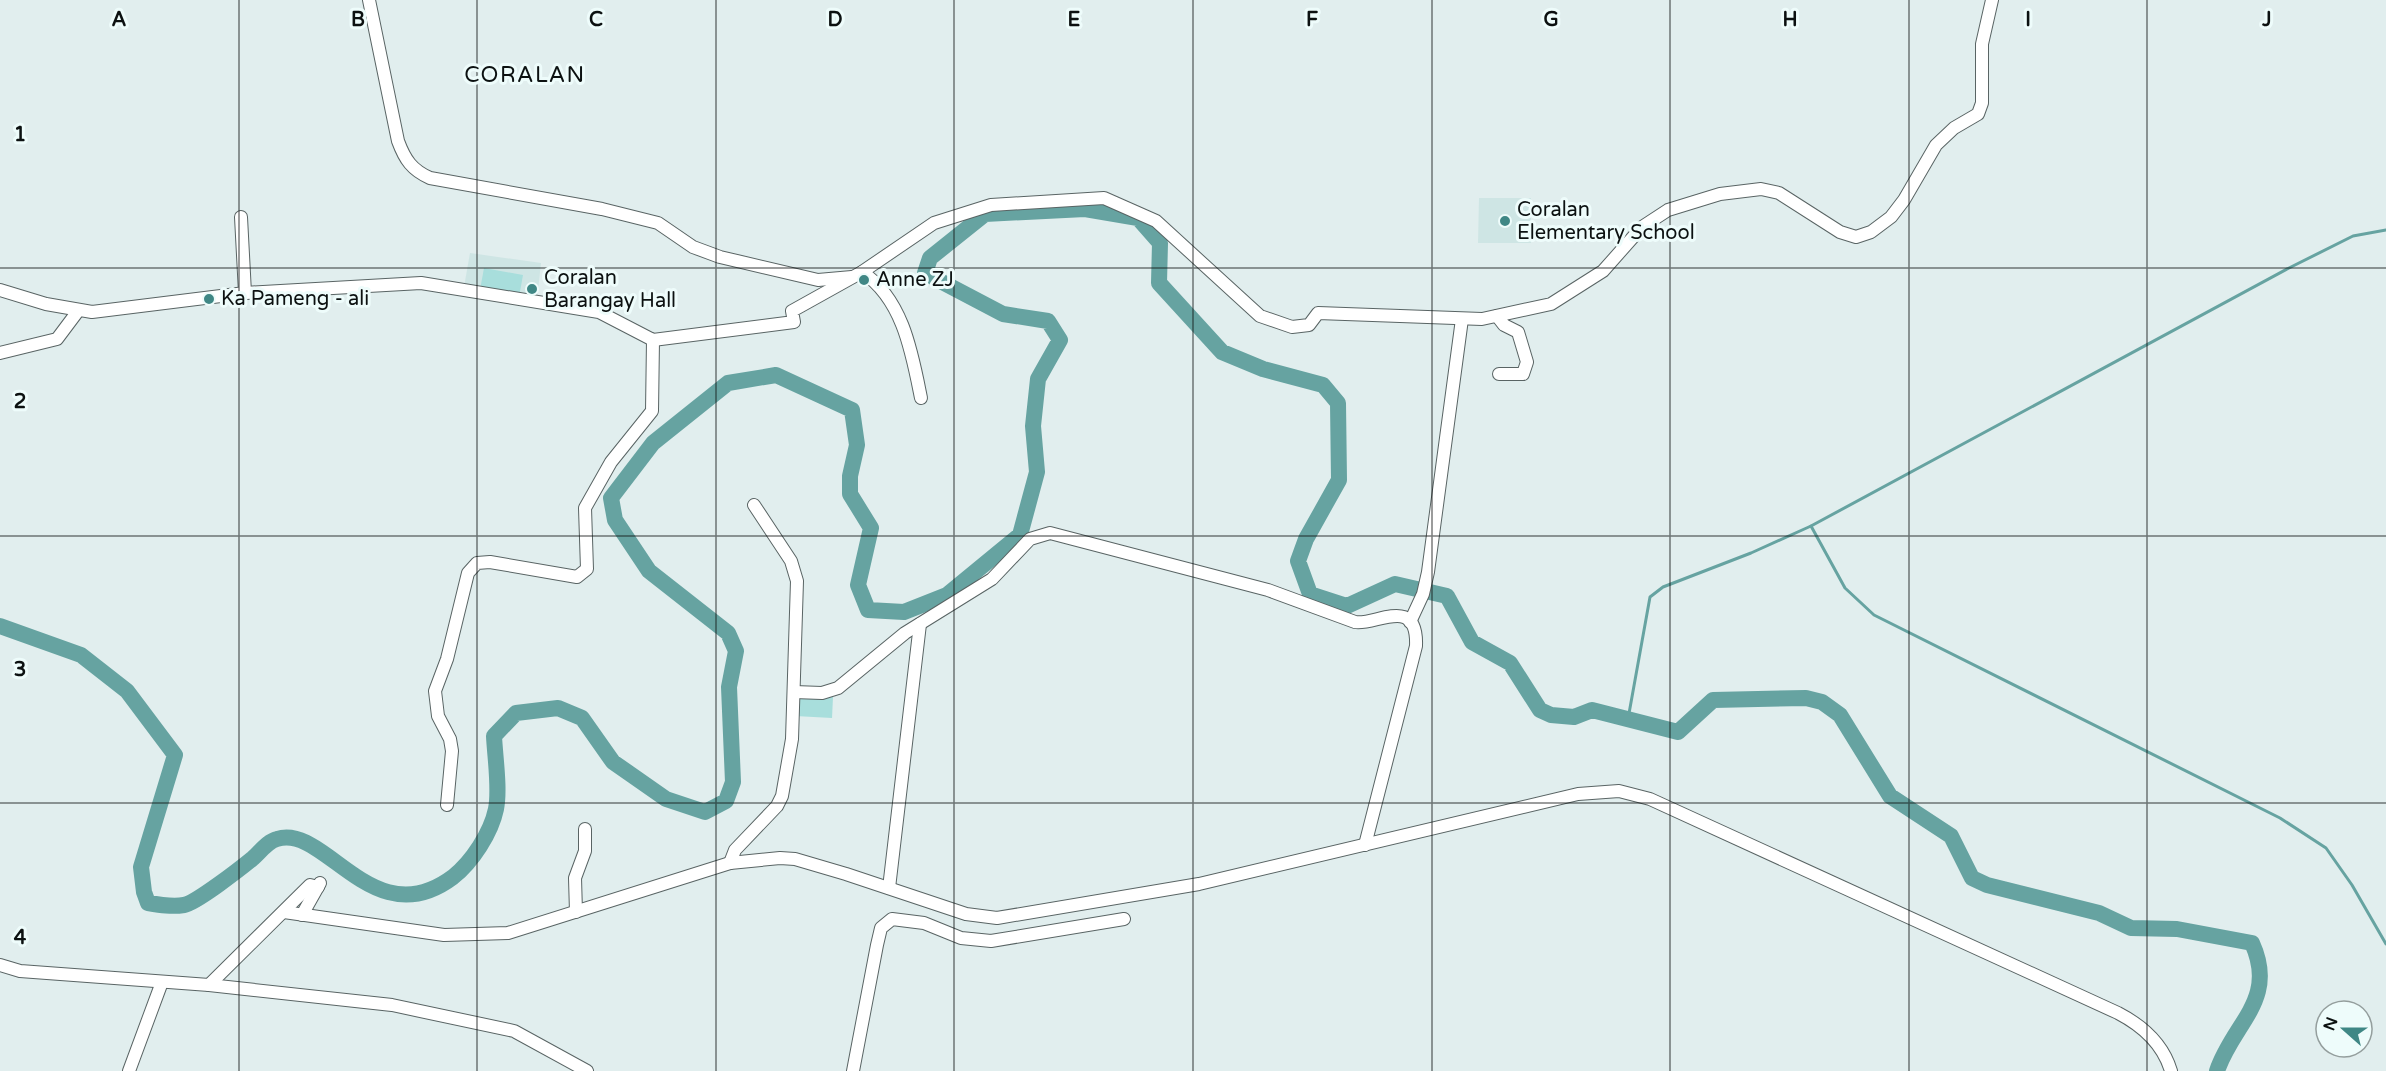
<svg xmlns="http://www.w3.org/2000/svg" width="2386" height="1071" viewBox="0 0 2386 1071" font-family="'Varela Round',sans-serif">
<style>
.built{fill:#cee5e4}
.green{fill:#a8dedc}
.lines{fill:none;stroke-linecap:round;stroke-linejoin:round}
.stream{stroke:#66a3a1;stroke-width:3}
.river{stroke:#66a3a1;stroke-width:16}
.minor-casing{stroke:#596464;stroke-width:14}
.minor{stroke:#fff;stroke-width:12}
.grid{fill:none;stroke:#0c1111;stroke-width:1.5;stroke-opacity:0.55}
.poi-dot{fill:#3f8785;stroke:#eefcfb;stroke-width:2}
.labels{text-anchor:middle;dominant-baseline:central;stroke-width:6;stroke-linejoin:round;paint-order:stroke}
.poi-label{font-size:20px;fill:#0c1111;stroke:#eefcfb;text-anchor:start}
.quarter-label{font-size:22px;letter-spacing:1.5px;fill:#0c1111;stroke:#eefcfb}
.grid-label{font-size:20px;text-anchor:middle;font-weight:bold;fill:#0c1111;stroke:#eefcfb;stroke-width:6;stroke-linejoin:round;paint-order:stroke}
</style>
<rect width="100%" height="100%" fill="#e1eeee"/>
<g class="built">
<path d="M 1479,198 L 1531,198 L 1531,243 L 1478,243 Z"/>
<path d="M 470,253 L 541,263 L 537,300 L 464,287 Z"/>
</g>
<g class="green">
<path d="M 484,268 L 523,275 L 519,297 L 480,290 Z"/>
<path d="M 796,695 L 833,697 L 832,718 L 795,716 Z"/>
</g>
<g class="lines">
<g class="stream">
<path d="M 1811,526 L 1845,588 L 1874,615 L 2280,818 L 2326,848 L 2352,885 L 2386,944"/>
<path d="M 1628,719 L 1650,597 L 1663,587 L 1751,553 L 1811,526 L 2289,268 L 2353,236 L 2386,230"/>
</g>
<path class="river" d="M 0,626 L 81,655 L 127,691 L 175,755 L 141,867 L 144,892 L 148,903 C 160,905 172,907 184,905 C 196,903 241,868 252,859 C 259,853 268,841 277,839 C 325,823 373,937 453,877 C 472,862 491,833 496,809 C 500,789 495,757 494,736 L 516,713 L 558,708 L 582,718 L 613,762 L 666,799 L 705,812 L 726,801 L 733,782 L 729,687 L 736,651 L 728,633 L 649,571 L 615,520 L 611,498 L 653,443 L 728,383 L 776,375 L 852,410 L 857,445 L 850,476 L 850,494 L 871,528 L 858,585 L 868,610 L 904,612 L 947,595 L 1020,535 L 1037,472 L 1033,426 L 1038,379 L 1060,340 L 1048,321 L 1003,314 L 925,273 L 930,258 L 985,214 L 1085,209 L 1138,218 L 1160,243 L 1159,283 L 1222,352 L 1263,369 L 1323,385 L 1338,403 L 1339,480 L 1306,539 L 1298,561 L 1310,594 L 1347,606 L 1395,584 L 1447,596 L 1472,642 L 1510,663 L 1540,710 L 1551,715 L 1574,717 L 1592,710 L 1678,732 L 1713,700 L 1806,698 L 1822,702 L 1840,715 L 1890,796 L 1951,836 L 1972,878 L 1987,885 L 2099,913 L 2131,928 L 2177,929 L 2252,943 C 2278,1000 2233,1023 2217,1071"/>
<g class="minor-casing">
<g id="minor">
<path d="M 369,0 L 398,141 C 405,160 412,170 430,178 L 602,209 L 658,223 L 693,247 L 720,257 L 818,280 L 852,277"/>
<path d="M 241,217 L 245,293"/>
<path d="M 862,272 C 903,299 912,353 921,398"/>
<path d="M 0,290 L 46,304 L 92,312 L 245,293 L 421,283 L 599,312 L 653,340 L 794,322 L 792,311 L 862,272 L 934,223 L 991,205 L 1104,198 L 1156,221 L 1260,316 L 1292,327 L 1309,325 L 1318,313 L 1482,319 L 1551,304 L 1603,271 L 1642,227 L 1668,210 L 1720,194 L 1761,189 L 1779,193 L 1840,232 L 1856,237 L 1871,232 L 1891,217 L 1904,200 L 1936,145 L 1954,128 L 1978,114 L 1982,103 L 1982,44 L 1992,0"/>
<path d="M 1497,316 L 1504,325 L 1518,332 L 1527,362 L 1523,374 L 1499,374"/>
<path d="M 0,353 L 57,339 L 78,311"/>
<path d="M 1410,622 L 1423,594 L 1428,572 L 1462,319"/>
<path d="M 794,692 L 822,693 L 838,688 L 905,633 L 992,579 L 1030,539 L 1050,533 L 1268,590 L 1355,622 C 1375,626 1418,594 1416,646 L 1365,845"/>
<path d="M 447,805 L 452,751 L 450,739 L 438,716 L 435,691 L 447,659 L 468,573 L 477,563 L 490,562 L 577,577 L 587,569 L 585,508 L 611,462 L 652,411 L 653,340"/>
<path d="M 730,863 L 735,850 L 777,806 L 782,796 L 792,739 L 797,581 L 791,561 L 754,505"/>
<path d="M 889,888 L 920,624"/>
<path d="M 284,912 L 444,935 L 508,933 L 730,863 L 780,858 L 795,859 L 846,874 L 966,914 L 997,918 L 1199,884 L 1578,794 L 1619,791 L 1650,799 L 2118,1013 C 2143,1026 2163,1044 2171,1071"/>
<path d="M 576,912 L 575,878 L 585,851 L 585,829"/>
<path d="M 302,915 L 320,883"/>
<path d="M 0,965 L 20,971 L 209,985 L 392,1005 L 514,1031 L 587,1071"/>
<path d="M 209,985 L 310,885 L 318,887"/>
<path d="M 129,1071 L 162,982"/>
<path d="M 853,1071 L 877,945 L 881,928 L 892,919 L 924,923 L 961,938 L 991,941 L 1124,919"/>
</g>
</g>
<use href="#minor" class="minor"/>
</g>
<path class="grid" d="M 239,0 L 239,1071M 477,0 L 477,1071M 716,0 L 716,1071M 954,0 L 954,1071M 1193,0 L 1193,1071M 1432,0 L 1432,1071M 1670,0 L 1670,1071M 1909,0 L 1909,1071M 2147,0 L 2147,1071M 0,268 L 2386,268M 0,536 L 2386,536M 0,803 L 2386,803"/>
<g class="poi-dot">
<circle cx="1505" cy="221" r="6"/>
<circle cx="864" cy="280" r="6"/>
<circle cx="532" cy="289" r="6"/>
<circle cx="209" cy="299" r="6"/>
</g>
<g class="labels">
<g class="poi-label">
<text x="1517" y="210">Coralan<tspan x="1517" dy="23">Elementary School</tspan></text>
<text x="544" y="278">Coralan<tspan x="544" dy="23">Barangay Hall</tspan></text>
<text x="876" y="280">Anne ZJ</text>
<text x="221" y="299">Ka Pameng - ali</text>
</g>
<g class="quarter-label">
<text x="525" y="75">CORALAN</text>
</g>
</g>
<g class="grid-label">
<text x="119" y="26">A</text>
<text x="358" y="26">B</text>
<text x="596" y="26">C</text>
<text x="835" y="26">D</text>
<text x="1074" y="26">E</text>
<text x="1312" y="26">F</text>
<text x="1551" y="26">G</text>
<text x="1790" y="26">H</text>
<text x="2028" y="26">I</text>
<text x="2267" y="26">J</text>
<text x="20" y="141">1</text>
<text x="20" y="408">2</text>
<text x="20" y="676">3</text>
<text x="20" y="944">4</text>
</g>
<g transform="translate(2344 1029) rotate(291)"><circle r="28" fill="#eefcfb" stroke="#949e9d" stroke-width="1.5"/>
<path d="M0-4.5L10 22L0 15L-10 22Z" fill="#3f8785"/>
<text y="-9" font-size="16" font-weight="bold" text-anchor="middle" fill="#0c1111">N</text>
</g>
</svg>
